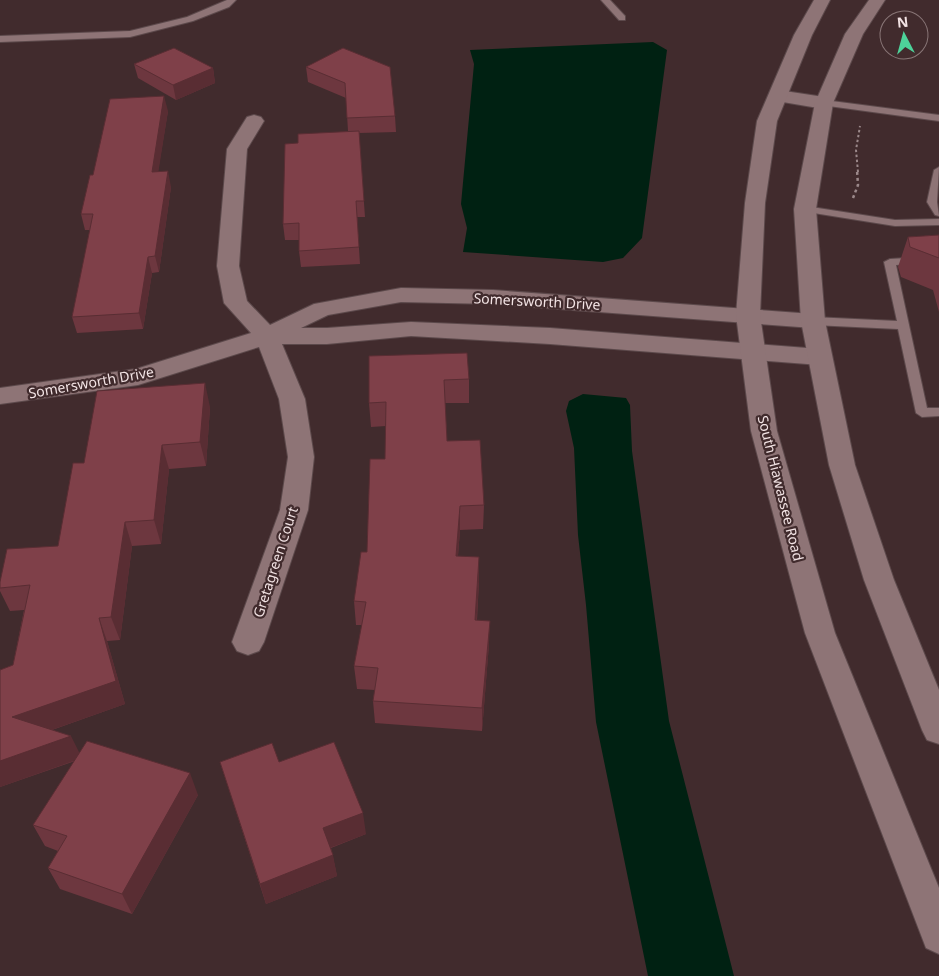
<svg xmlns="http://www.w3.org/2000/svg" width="939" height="976" viewBox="0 0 939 976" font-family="'Noto Sans',sans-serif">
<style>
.water{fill:#002112}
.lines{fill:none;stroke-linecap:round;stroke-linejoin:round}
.service-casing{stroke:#5c494b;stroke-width:2}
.minor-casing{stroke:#5c494b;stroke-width:2}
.tertiary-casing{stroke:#5c494b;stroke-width:2}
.path-far1{stroke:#9b888a;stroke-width:2;stroke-dasharray:2.5 2.5;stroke-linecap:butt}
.path{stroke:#9b888a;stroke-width:2.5;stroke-dasharray:3 3;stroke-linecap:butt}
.service{fill:#8e7476;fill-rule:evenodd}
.minor{fill:#8e7476;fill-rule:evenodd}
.tertiary{fill:#8e7476;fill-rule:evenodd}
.wall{fill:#6d373f}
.shaded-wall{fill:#592d33}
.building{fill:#7f4049;stroke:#592d33}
.labels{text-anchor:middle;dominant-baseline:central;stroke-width:4.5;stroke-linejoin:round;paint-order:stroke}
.street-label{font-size:14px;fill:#f2e3e4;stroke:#412b2d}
</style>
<rect width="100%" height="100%" fill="#412b2d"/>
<g class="water">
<path d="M 653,42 L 667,50 L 642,238 L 623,258 L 603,262 L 463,252 L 467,228 L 461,204 L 474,64 L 470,50 Z"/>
<path d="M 583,394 L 626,398 L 630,405 L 632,451 L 669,721 L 734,976 L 648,976 L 596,722 L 586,605 L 578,535 L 574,448 L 566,411 L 569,401 Z"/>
</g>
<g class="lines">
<g class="service-casing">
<g id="service">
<path d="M 227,0 L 236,0 L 229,7 L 193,21 L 130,37 L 0,42 L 0,36 L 130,31 L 187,17 Z"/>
<path d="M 601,0 L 610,0 L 625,16 L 625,20 L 619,20 Z"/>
<path d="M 824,100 L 939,115 L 939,121 L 821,105 L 821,101 Z"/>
<path d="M 939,167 L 937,202 L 939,216 L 935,215 L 927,202 L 934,170 Z"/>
<path d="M 805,206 L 895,220 L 939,219 L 939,225 L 895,226 L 801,211 L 800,209 Z"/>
<path d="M 939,256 L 939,262 L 896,265 L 927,408 L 939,408 L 939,416 L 922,417 L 916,413 L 898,329 L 813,325 L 807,321 L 813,317 L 897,321 L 884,262 L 890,259 Z"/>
</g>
</g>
<g class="minor-casing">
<g id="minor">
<path d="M 778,90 L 824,97 L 831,99 L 833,103 L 831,107 L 824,109 L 771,100 L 769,96 L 771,92 Z"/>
<path d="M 254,115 L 261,117 L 264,121 L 247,149 L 239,266 L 247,301 L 270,325 L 314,304 L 401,288 L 493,290 L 813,314 L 821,316 L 825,321 L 821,326 L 813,328 L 493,304 L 401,302 L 328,315 L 301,328 L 327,328 L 411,322 L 550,328 L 820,349 L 829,351 L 832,357 L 829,363 L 820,365 L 550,344 L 411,336 L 327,344 L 282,344 L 305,399 L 314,457 L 308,510 L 264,642 L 259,651 L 248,655 L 237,651 L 232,642 L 280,510 L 288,457 L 279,399 L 259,347 L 138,385 L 0,404 L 0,388 L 136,369 L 251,333 L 224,303 L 217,266 L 227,149 L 247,117 Z"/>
</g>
</g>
<g class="tertiary-casing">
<g id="tertiary">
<path d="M 814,0 L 830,0 L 812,35 L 777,121 L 765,203 L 760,315 L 777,431 L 835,633 L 939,888 L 939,954 L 926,948 L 805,633 L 751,431 L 736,315 L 745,203 L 757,121 L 794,35 Z"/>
<path d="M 869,0 L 885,0 L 863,34 L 833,103 L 816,209 L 825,321 L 855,465 L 894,580 L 939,690 L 939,744 L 927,740 L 922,730 L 864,580 L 829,465 L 801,321 L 794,209 L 815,103 L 845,34 Z"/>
</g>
</g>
<path class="path-far1" d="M 858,172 L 856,150 L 860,126"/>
<path class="path" d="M 853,198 L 858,185 L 857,170"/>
<use href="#service" class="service"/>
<use href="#minor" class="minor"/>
<use href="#tertiary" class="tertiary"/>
</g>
<g class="wall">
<path d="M 343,48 L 395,116 L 396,132 L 359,133 L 365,217 L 357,217 L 360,264 L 301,267 L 299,251 L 299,240 L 285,240 L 283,224 L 298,143 L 348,131 L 346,98 L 308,82 L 306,67 Z"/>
<path d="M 134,64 L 213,68 L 215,83 L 176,100 L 138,78 Z"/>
<path d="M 168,111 L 158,171 L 171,187 L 159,272 L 152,273 L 143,329 L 77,333 L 72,317 L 90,230 L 85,230 L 81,214 L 93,175 Z"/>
<path d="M 939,235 L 939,312 L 933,290 L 901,277 L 898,267 L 908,237 Z"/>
<path d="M 369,356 L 469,379 L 469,403 L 445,403 L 447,441 L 484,505 L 483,529 L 460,530 L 458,556 L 479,581 L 477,620 L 489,644 L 482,731 L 375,723 L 373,701 L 375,690 L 357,689 L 354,666 L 362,625 L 356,625 L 354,601 L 367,552 L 385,459 L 386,426 L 371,427 L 369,403 Z"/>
<path d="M 210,407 L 206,466 L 169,469 L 161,544 L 132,546 L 120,640 L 107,641 L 125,704 L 52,730 L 79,754 L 198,795 L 132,914 L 60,889 L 48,868 L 58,851 L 45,846 L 33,825 L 75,761 L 0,787 L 0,670 L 13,665 L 24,610 L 10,611 L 0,591 L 0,582 L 58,546 L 84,463 Z"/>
<path d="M 220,762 L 279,762 L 366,834 L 331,848 L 337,876 L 266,904 Z"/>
</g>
<g class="shaded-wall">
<path d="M 213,68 L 215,83 L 176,100 L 173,85 Z"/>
<path d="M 164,96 L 168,111 L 156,187 L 152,172 Z"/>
<path d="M 168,171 L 171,187 L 159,272 L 155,256 Z"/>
<path d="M 148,257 L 152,273 L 143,329 L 139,313 Z"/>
<path d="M 205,383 L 210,407 L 206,466 L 200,442 Z"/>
<path d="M 162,445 L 169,469 L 161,544 L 154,520 Z"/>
<path d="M 460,506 L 460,530 L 456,580 L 456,556 Z"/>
<path d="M 125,522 L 132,546 L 120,640 L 111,617 Z"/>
<path d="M 479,557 L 479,581 L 475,644 L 475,620 Z"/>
<path d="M 99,618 L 107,641 L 125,704 L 23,740 L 12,717 Z"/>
<path d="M 490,621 L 489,644 L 482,731 L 482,708 Z"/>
<path d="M 71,736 L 82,758 L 0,787 L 0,761 Z"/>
<path d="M 190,773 L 198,795 L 132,914 L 122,894 Z"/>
<path d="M 363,813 L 366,834 L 327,849 L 323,828 Z"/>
<path d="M 333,855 L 337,876 L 266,904 L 260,884 Z"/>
</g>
<g class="building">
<path d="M 174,48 L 213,68 L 173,85 L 134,64 Z"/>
<path d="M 343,48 L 390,67 L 395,116 L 347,118 L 345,83 L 306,67 Z"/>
<path d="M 164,96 L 152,172 L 168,171 L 155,256 L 148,257 L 139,313 L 72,317 L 93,214 L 81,214 L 90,175 L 93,175 L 110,99 Z"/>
<path d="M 359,131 L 364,201 L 356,201 L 359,247 L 299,251 L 299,223 L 283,224 L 285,144 L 298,143 L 298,134 Z"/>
<path d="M 939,235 L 939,258 L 910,247 L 908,237 Z"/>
<path d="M 467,353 L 469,379 L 444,380 L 447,441 L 480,440 L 484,505 L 460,506 L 456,556 L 479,557 L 475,620 L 490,621 L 482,708 L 373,701 L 378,668 L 354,666 L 366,602 L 354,601 L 361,552 L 367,552 L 370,459 L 385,459 L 386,402 L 369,403 L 369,356 Z"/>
<path d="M 205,383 L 200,442 L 162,445 L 154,520 L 125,522 L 111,617 L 99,618 L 116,681 L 12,717 L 71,736 L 0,761 L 0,670 L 13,665 L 30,585 L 0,588 L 0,582 L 7,549 L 58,546 L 73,463 L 84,463 L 97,391 Z"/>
<path d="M 87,741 L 190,773 L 122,894 L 48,868 L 67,836 L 33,825 Z"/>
<path d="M 334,742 L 363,813 L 323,828 L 333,855 L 260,884 L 220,762 L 272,743 L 279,762 Z"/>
</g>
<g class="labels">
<g class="street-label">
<text transform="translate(537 301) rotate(3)">Somersworth Drive</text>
<text transform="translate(91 382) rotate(-10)">Somersworth Drive</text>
<text transform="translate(781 488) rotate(76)">South Hiawassee Road</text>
<text transform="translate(275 562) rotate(-72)">Gretagreen Court</text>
</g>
</g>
<g transform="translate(904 35) rotate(354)"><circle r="24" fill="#412b2d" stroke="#887576"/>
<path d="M0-4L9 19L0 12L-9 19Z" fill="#4dd39a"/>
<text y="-8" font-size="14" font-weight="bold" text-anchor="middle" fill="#f2e3e4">N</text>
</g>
</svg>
